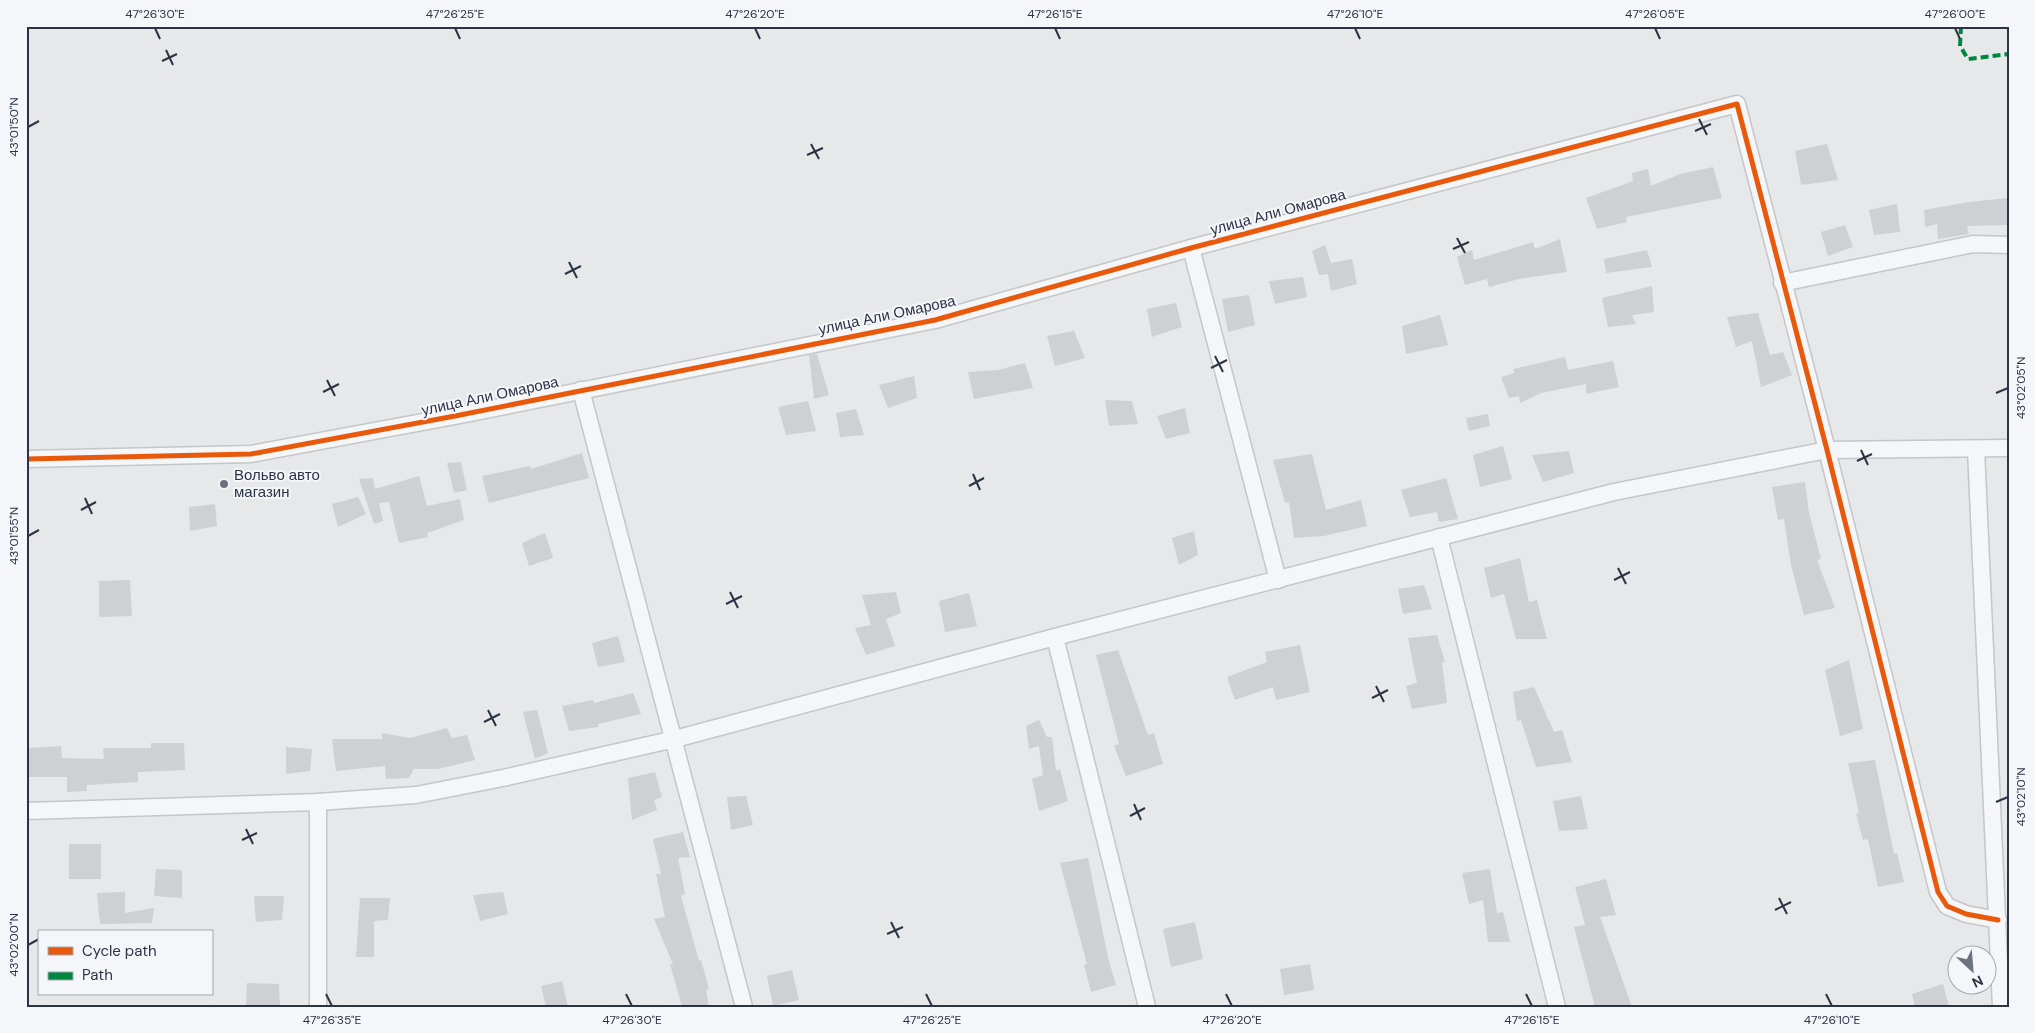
<svg xmlns="http://www.w3.org/2000/svg" width="2035" height="1033" viewBox="0 0 2035 1033" font-family="'DM Sans',sans-serif">
<style>
.building{fill:#ced0d3}
.lines{fill:none;stroke-linecap:round;stroke-linejoin:round}
.minor-casing{stroke:#c4c6c8;stroke-width:19}
.minor{stroke:#f5f6f7;stroke-width:16}
.quiet{stroke:#00873e;stroke-width:4;stroke-dasharray:8 4;stroke-linecap:butt}
.cycleway-casing{stroke:#f4f6f9;stroke-width:8}
.cycleway{stroke:#e8590c;stroke-width:5}
.ticks{fill:none;stroke:#2b3445;stroke-width:2}
.poi-dot{fill:#6c737f;stroke:#f4f6f9;stroke-width:2}
.labels{text-anchor:middle;dominant-baseline:central;stroke-width:4;stroke-linejoin:round;paint-order:stroke}
.street-label{font-size:15px;fill:#2b3445;stroke:#f4f6f9}
.poi-label{font-size:15px;fill:#2b3445;stroke:#f4f6f9;text-anchor:start}
.neatline{fill:none;stroke:#2b3445;stroke-width:2}
.ticks-label{font-size:12px;text-anchor:middle;fill:#2b3445}
</style>
<rect width="100%" height="100%" fill="#e6e8ea"/>
<g class="building">
<path d="M 1827,144 L 1838,180 L 1801,185 L 1795,151 Z"/>
<path d="M 1713,167 L 1722,198 L 1626,217 L 1627,222 L 1597,229 L 1586,198 L 1633,181 L 1632,173 L 1648,169 L 1651,186 L 1680,174 Z"/>
<path d="M 2009,198 L 2009,225 L 1967,226 L 1969,234 L 1938,239 L 1937,224 L 1925,227 L 1924,210 L 1969,202 Z"/>
<path d="M 1897,204 L 1900,232 L 1874,235 L 1869,210 Z"/>
<path d="M 1845,225 L 1853,247 L 1828,256 L 1821,232 Z"/>
<path d="M 1560,239 L 1567,272 L 1519,279 L 1489,287 L 1487,279 L 1465,285 L 1457,257 L 1472,250 L 1474,260 L 1533,242 L 1535,249 Z"/>
<path d="M 1325,245 L 1331,263 L 1352,259 L 1357,284 L 1331,291 L 1328,274 L 1319,275 L 1312,251 Z"/>
<path d="M 1647,250 L 1652,267 L 1606,273 L 1604,259 Z"/>
<path d="M 1303,277 L 1307,297 L 1275,304 L 1269,281 Z"/>
<path d="M 1652,286 L 1654,312 L 1632,315 L 1636,324 L 1608,327 L 1602,298 Z"/>
<path d="M 1249,295 L 1255,325 L 1228,332 L 1222,299 Z"/>
<path d="M 1176,303 L 1182,327 L 1152,337 L 1147,309 Z"/>
<path d="M 1758,313 L 1770,355 L 1783,352 L 1792,375 L 1761,387 L 1752,341 L 1736,347 L 1727,317 Z"/>
<path d="M 1440,315 L 1448,345 L 1406,354 L 1402,326 Z"/>
<path d="M 1074,331 L 1085,358 L 1055,366 L 1047,336 Z"/>
<path d="M 817,354 L 829,395 L 814,399 L 809,355 Z"/>
<path d="M 1565,357 L 1568,370 L 1613,361 L 1619,387 L 1586,394 L 1586,384 L 1541,393 L 1520,403 L 1519,396 L 1509,398 L 1501,377 L 1514,373 L 1513,369 Z"/>
<path d="M 1025,363 L 1033,388 L 974,399 L 968,372 L 998,370 Z"/>
<path d="M 914,376 L 917,398 L 888,408 L 879,385 Z"/>
<path d="M 1105,400 L 1132,401 L 1138,424 L 1109,426 Z"/>
<path d="M 808,401 L 816,431 L 786,435 L 778,407 Z"/>
<path d="M 1185,408 L 1190,433 L 1166,439 L 1157,416 Z"/>
<path d="M 856,409 L 864,435 L 840,437 L 836,413 Z"/>
<path d="M 1488,414 L 1490,426 L 1469,431 L 1466,418 Z"/>
<path d="M 1503,446 L 1512,479 L 1480,487 L 1473,455 Z"/>
<path d="M 1569,451 L 1574,473 L 1543,482 L 1532,455 Z"/>
<path d="M 582,453 L 589,478 L 489,503 L 482,476 L 530,466 L 531,469 Z"/>
<path d="M 1312,454 L 1326,510 L 1361,500 L 1367,526 L 1324,536 L 1294,538 L 1289,502 L 1285,503 L 1273,460 Z"/>
<path d="M 461,462 L 467,490 L 454,493 L 447,463 Z"/>
<path d="M 419,476 L 427,506 L 460,499 L 464,520 L 427,533 L 428,537 L 399,543 L 389,502 L 379,503 L 383,521 L 374,524 L 359,479 L 373,478 L 375,489 Z"/>
<path d="M 1446,478 L 1458,519 L 1439,522 L 1437,512 L 1410,517 L 1401,490 Z"/>
<path d="M 1805,482 L 1809,513 L 1821,559 L 1817,560 L 1835,608 L 1804,615 L 1791,565 L 1784,519 L 1778,520 L 1772,487 Z"/>
<path d="M 358,497 L 366,514 L 338,527 L 332,504 Z"/>
<path d="M 215,504 L 217,526 L 190,531 L 189,507 Z"/>
<path d="M 1194,531 L 1198,555 L 1179,565 L 1172,538 Z"/>
<path d="M 545,533 L 553,558 L 529,566 L 522,543 Z"/>
<path d="M 1520,558 L 1529,602 L 1537,600 L 1547,639 L 1516,639 L 1504,594 L 1491,598 L 1484,568 Z"/>
<path d="M 130,580 L 132,616 L 99,617 L 99,581 Z"/>
<path d="M 1424,585 L 1432,609 L 1403,614 L 1398,589 Z"/>
<path d="M 896,592 L 901,613 L 886,619 L 895,646 L 866,655 L 855,628 L 871,625 L 862,595 Z"/>
<path d="M 969,593 L 977,626 L 945,632 L 939,601 Z"/>
<path d="M 1437,635 L 1445,662 L 1442,662 L 1447,703 L 1412,709 L 1406,686 L 1417,683 L 1408,638 Z"/>
<path d="M 618,636 L 625,662 L 598,667 L 592,643 Z"/>
<path d="M 1300,645 L 1310,692 L 1276,700 L 1273,687 L 1235,700 L 1227,677 L 1267,662 L 1265,652 Z"/>
<path d="M 1118,650 L 1148,735 L 1154,733 L 1163,764 L 1126,776 L 1114,746 L 1119,744 L 1096,655 Z"/>
<path d="M 1849,660 L 1863,729 L 1840,736 L 1825,670 Z"/>
<path d="M 1534,687 L 1554,732 L 1562,730 L 1572,762 L 1536,767 L 1521,720 L 1517,721 L 1513,692 Z"/>
<path d="M 633,693 L 641,714 L 598,724 L 599,727 L 569,731 L 562,706 L 593,700 L 594,703 Z"/>
<path d="M 537,710 L 548,753 L 535,759 L 523,712 Z"/>
<path d="M 1039,720 L 1047,737 L 1052,737 L 1056,771 L 1060,769 L 1068,801 L 1039,811 L 1032,779 L 1043,775 L 1039,746 L 1029,749 L 1026,726 Z"/>
<path d="M 447,728 L 452,738 L 467,735 L 475,760 L 438,769 L 414,769 L 409,778 L 386,779 L 385,766 L 336,771 L 332,739 L 382,739 L 382,733 L 410,738 Z"/>
<path d="M 151,743 L 184,743 L 185,770 L 138,772 L 138,782 L 87,785 L 87,791 L 67,792 L 67,777 L 27,777 L 28,748 L 61,746 L 62,758 L 104,759 L 103,748 L 151,748 Z"/>
<path d="M 286,747 L 312,749 L 310,771 L 286,774 Z"/>
<path d="M 1875,760 L 1894,854 L 1897,853 L 1904,882 L 1878,887 L 1868,839 L 1863,840 L 1856,814 L 1859,813 L 1848,763 Z"/>
<path d="M 655,772 L 662,797 L 654,800 L 657,810 L 632,820 L 628,778 Z"/>
<path d="M 746,796 L 753,825 L 731,830 L 727,797 Z"/>
<path d="M 1581,796 L 1588,829 L 1559,831 L 1553,801 Z"/>
<path d="M 683,832 L 690,857 L 678,858 L 685,894 L 681,896 L 699,961 L 701,960 L 709,989 L 706,990 L 709,1007 L 682,1007 L 670,964 L 673,964 L 654,919 L 665,917 L 656,874 L 661,874 L 653,839 Z"/>
<rect x="69" y="844" width="32" height="35"/>
<path d="M 1088,858 L 1108,958 L 1116,985 L 1091,992 L 1084,965 L 1087,964 L 1060,863 Z"/>
<path d="M 156,869 L 182,870 L 182,898 L 154,896 Z"/>
<path d="M 1490,869 L 1497,913 L 1503,912 L 1510,942 L 1488,942 L 1483,900 L 1469,904 L 1462,873 Z"/>
<path d="M 1606,879 L 1616,915 L 1600,917 L 1632,1007 L 1595,1007 L 1574,927 L 1585,925 L 1575,887 Z"/>
<path d="M 125,892 L 125,913 L 154,908 L 152,923 L 100,924 L 97,893 Z"/>
<path d="M 503,892 L 508,914 L 480,921 L 473,895 Z"/>
<path d="M 254,896 L 284,896 L 282,920 L 256,922 Z"/>
<path d="M 360,898 L 390,898 L 388,920 L 374,921 L 374,957 L 356,957 Z"/>
<path d="M 1195,922 L 1203,959 L 1171,967 L 1163,929 Z"/>
<path d="M 1310,964 L 1314,990 L 1284,995 L 1280,969 Z"/>
<path d="M 792,970 L 799,1000 L 773,1006 L 767,976 Z"/>
<path d="M 562,981 L 568,1007 L 546,1007 L 541,986 Z"/>
<path d="M 247,983 L 279,984 L 280,1007 L 246,1007 Z"/>
<path d="M 1943,984 L 1949,1007 L 1915,1007 L 1912,994 Z"/>
</g>
<g class="lines">
<g class="minor-casing">
<g id="minor">
<path d="M 1191,248 L 1278,580"/>
<path d="M 1782,283 L 1973,244 L 2009,245"/>
<path d="M 581,390 L 744,1007"/>
<path d="M 1976,449 L 2001,1007"/>
<path d="M 26,459 L 251,454 L 455,416 L 935,320 L 1191,248 L 1737,104 L 1827,450 L 1938,892 L 1947,906 L 1966,914 L 1998,920"/>
<path d="M 1439,537 L 1557,1007"/>
<path d="M 1055,637 L 1147,1007"/>
<path d="M 318,802 L 318,1007"/>
<path d="M 26,811 L 318,802 L 416,795 L 503,778 L 675,739 L 1055,637 L 1614,492 L 1827,450 L 2009,448"/>
</g>
</g>
<use href="#minor" class="minor"/>
<path class="quiet" d="M 1961,26 L 1960,46 L 1968,59 L 2009,54"/>
<g class="cycleway-casing">
<path id="cycleway" d="M 26,459 L 251,454 L 455,416 L 935,320 L 1191,248 L 1737,104 L 1827,450 L 1938,892 L 1947,906 L 1966,914 L 1998,920"/>
</g>
<use href="#cycleway" class="cycleway"/>
</g>
<path class="ticks" d="M 155,28 L 160,39M 455,28 L 460,39M 755,28 L 760,39M 1055,28 L 1060,39M 1355,28 L 1360,39M 1655,28 L 1660,39M 1955,28 L 1960,39M 166,50 L 173,65M 162,61 L 177,54M 1699,119 L 1707,135M 28,127 L 39,121M 1695,131 L 1711,124M 811,144 L 819,159M 807,155 L 823,148M 1457,238 L 1465,253M 1453,249 L 1469,242M 569,262 L 577,278M 565,274 L 581,266M 1215,356 L 1223,372M 1211,368 L 1227,360M 327,380 L 335,396M 323,392 L 339,384M 1996,393 L 2008,388M 1861,450 L 1868,465M 1857,461 L 1872,454M 973,474 L 980,490M 969,486 L 984,478M 85,498 L 92,514M 81,510 L 96,502M 28,536 L 39,530M 1618,568 L 1626,584M 1614,580 L 1630,572M 730,592 L 738,608M 726,604 L 742,596M 1376,686 L 1384,702M 1372,698 L 1388,690M 488,710 L 496,726M 484,722 L 500,714M 1996,802 L 2008,797M 1134,804 L 1141,820M 1130,816 L 1145,808M 246,829 L 253,844M 242,840 L 257,833M 1779,898 L 1787,914M 1775,910 L 1791,902M 891,922 L 899,938M 887,934 L 903,927M 28,945 L 39,939M 326,994 L 332,1006M 626,994 L 632,1006M 926,994 L 932,1006M 1226,994 L 1232,1006M 1526,994 L 1532,1006M 1826,994 L 1832,1006"/>
<circle class="poi-dot" cx="224" cy="484" r="5"/>
<g class="labels">
<g class="street-label">
<text transform="translate(1278 212) rotate(-15)">улица Али Омарова</text>
<text transform="translate(887 315) rotate(-12)">улица Али Омарова</text>
<text transform="translate(490 396) rotate(-12)">улица Али Омарова</text>
</g>
<g class="poi-label">
<text x="234" y="475">Вольво авто<tspan x="234" dy="17">магазин</tspan></text>
</g>
</g>
<rect width="2035" height="1033" fill="none" stroke="#f4f6f9" stroke-width="55"/>
<rect x="38" y="930" width="175" height="65" fill="#f4f6f9" stroke="#a4a8b1"/>
<rect x="48" y="947" width="25" height="8" fill="#e8590c" stroke="#a4a8b1"/>
<text x="82" y="956" font-size="15" fill="#2b3445">Cycle path</text>
<rect x="48" y="972" width="25" height="8" fill="#00873e" stroke="#a4a8b1"/>
<text x="82" y="980" font-size="15" fill="#2b3445">Path</text>
<g transform="translate(1972 970) rotate(154)"><circle r="24" fill="#f4f6f9" stroke="#a4a8b1"/>
<path d="M0-4L9 19L0 12L-9 19Z" fill="#6c737f"/>
<text y="-8" font-size="14" font-weight="bold" text-anchor="middle" fill="#2b3445">N</text>
</g>
<rect x="28" y="28" width="1980" height="978" class="neatline"/>
<g class="ticks-label">
<text x="155" y="18">47°26'30"E</text>
<text x="455" y="18">47°26'25"E</text>
<text x="755" y="18">47°26'20"E</text>
<text x="1055" y="18">47°26'15"E</text>
<text x="1355" y="18">47°26'10"E</text>
<text x="1655" y="18">47°26'05"E</text>
<text x="1955" y="18">47°26'00"E</text>
<text transform="translate(14 127) rotate(-90)" y="4">43°01'50"N</text>
<text transform="translate(2021 388) rotate(-90)" y="4">43°02'05"N</text>
<text transform="translate(14 536) rotate(-90)" y="4">43°01'55"N</text>
<text transform="translate(2021 797) rotate(-90)" y="4">43°02'10"N</text>
<text transform="translate(14 945) rotate(-90)" y="4">43°02'00"N</text>
<text x="332" y="1024">47°26'35"E</text>
<text x="632" y="1024">47°26'30"E</text>
<text x="932" y="1024">47°26'25"E</text>
<text x="1232" y="1024">47°26'20"E</text>
<text x="1532" y="1024">47°26'15"E</text>
<text x="1832" y="1024">47°26'10"E</text>
</g>
</svg>
